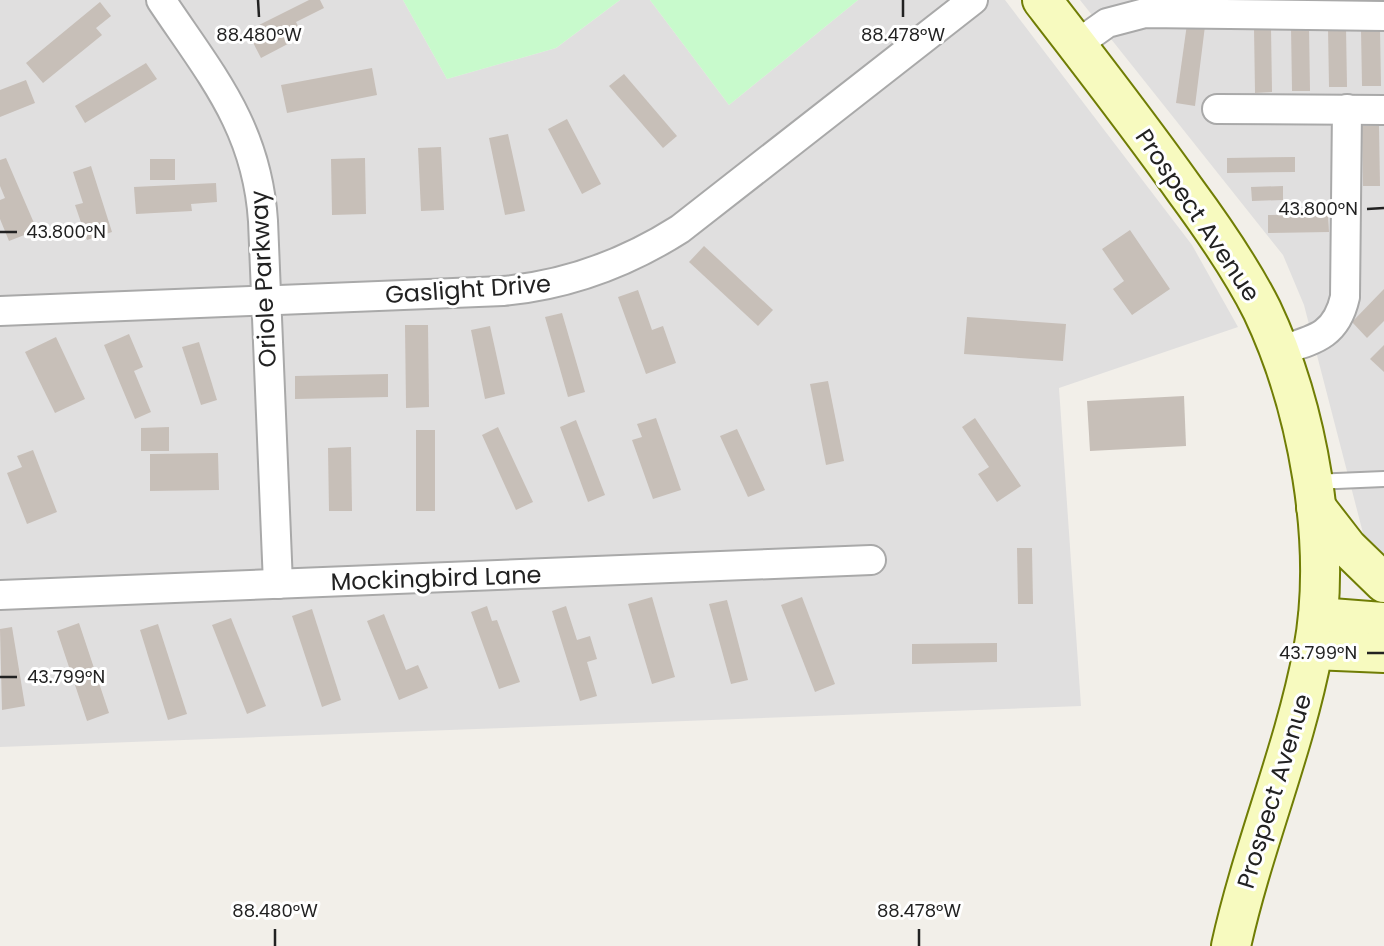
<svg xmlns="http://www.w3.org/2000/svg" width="1384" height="946" viewBox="0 0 1384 946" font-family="Poppins,sans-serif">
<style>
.residential{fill:#e0dfdf}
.park{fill:#c8facc}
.building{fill:#c7bfb8}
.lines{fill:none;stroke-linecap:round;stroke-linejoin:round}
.lane-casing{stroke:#a9a9a9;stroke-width:18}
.street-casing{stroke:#a9a9a9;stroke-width:32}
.secondary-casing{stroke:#707d05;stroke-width:42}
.lane{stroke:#fff;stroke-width:14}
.street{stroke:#fff;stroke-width:28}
.secondary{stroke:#f7fabf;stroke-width:38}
.ticks{fill:none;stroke:#222;stroke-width:2.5}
.labels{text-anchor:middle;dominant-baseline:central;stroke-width:6;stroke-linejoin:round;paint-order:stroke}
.street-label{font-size:24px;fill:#222;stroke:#fff}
.ticks-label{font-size:18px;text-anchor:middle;fill:#222;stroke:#fff;stroke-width:6;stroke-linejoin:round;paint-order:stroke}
</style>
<rect width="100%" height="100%" fill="#f2efe9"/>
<g class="residential">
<path d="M 0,0 L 403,0 L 447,79 L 556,48 L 620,0 L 650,0 L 729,105 L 858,0 L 1005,0 L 1192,245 L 1238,327 L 1059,388 L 1081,706 L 0,747 Z"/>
<path d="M 1080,0 L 1384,0 L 1384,560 L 1364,537 L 1304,305 L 1283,255 Z"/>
</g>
<g class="park">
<path d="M 403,0 L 620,0 L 556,48 L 447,79 Z"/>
<path d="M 650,0 L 858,0 L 729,105 Z"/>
</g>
<g class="building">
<path d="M 309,0 L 320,0 L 324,8 L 296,22 L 303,36 L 261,58 L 247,31 Z"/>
<path d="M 100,2 L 111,16 L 96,28 L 102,35 L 43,83 L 26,63 Z"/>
<path d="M 1187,24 L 1205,26 L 1195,106 L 1176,103 Z"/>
<path d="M 1291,26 L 1309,26 L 1310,91 L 1292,91 Z"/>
<path d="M 1254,27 L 1271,27 L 1272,92 L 1255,93 Z"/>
<path d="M 1328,27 L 1346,27 L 1347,87 L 1329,87 Z"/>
<path d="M 1380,28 L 1381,86 L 1362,86 L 1361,29 Z"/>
<path d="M 146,63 L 157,79 L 85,123 L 75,106 Z"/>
<path d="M 372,68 L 377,95 L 287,113 L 281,85 Z"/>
<path d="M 624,74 L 677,136 L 663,148 L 609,86 Z"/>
<path d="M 26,80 L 35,103 L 0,117 L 0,90 Z"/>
<path d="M 567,119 L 601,184 L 582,194 L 548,129 Z"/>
<path d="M 1362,126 L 1379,126 L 1380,186 L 1363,186 Z"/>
<path d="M 508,134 L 525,211 L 505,215 L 489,138 Z"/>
<path d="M 441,147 L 444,210 L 421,211 L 418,148 Z"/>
<path d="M 1295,157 L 1295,172 L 1227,173 L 1227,158 Z"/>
<path d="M 6,158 L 37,230 L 9,241 L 0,219 L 0,200 L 5,198 L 0,186 L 0,160 Z"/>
<path d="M 365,158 L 366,214 L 332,215 L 331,159 Z"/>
<rect x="150" y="159" width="25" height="21"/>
<path d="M 91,166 L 112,232 L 87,240 L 75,205 L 83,203 L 73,172 Z"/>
<path d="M 216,183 L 217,202 L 191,204 L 192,211 L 136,214 L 134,187 Z"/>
<path d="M 1283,186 L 1283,200 L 1252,201 L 1251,187 Z"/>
<path d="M 1328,214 L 1329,232 L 1268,233 L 1268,215 Z"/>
<path d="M 1130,230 L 1170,289 L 1132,315 L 1113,289 L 1124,281 L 1102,249 Z"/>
<path d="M 704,246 L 773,310 L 758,326 L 689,262 Z"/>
<path d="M 1384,289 L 1384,321 L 1367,338 L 1352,322 Z"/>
<path d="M 638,290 L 652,330 L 663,326 L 676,363 L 646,374 L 618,297 Z"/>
<path d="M 562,313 L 585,392 L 568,397 L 545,317 Z"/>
<path d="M 967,317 L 1066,324 L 1063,361 L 964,354 Z"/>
<path d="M 405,325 L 428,325 L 429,407 L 406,408 Z"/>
<path d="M 490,326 L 505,394 L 485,399 L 471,330 Z"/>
<path d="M 129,334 L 143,367 L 134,371 L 151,412 L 135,419 L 104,345 Z"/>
<path d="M 56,337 L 85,399 L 55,413 L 25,352 Z"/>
<path d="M 199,342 L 217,400 L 201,405 L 182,347 Z"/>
<path d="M 1384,345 L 1384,372 L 1370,359 Z"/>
<path d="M 388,374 L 388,397 L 295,399 L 295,376 Z"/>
<path d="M 828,381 L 844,461 L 826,465 L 810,384 Z"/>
<path d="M 1184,396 L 1186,446 L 1090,451 L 1087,401 Z"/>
<path d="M 656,418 L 681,490 L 653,499 L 632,440 L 642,437 L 637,424 Z"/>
<path d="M 975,418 L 1021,486 L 997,502 L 978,474 L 989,467 L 962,427 Z"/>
<path d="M 576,420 L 605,495 L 588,502 L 560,427 Z"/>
<path d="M 169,427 L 169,451 L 141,451 L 141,428 Z"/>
<path d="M 498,427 L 533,502 L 516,510 L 482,435 Z"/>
<path d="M 737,429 L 765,490 L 748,497 L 720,436 Z"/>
<rect x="416" y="430" width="19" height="81"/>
<path d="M 351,447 L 352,511 L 329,511 L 328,448 Z"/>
<path d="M 33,450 L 57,512 L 27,524 L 7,473 L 22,467 L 17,456 Z"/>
<path d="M 218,453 L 219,490 L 150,491 L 150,454 Z"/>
<path d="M 1017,548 L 1032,548 L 1033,604 L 1018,604 Z"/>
<path d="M 652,597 L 675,677 L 652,684 L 628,604 Z"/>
<path d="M 802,597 L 835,684 L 815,692 L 781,605 Z"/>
<path d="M 727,600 L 748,680 L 731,684 L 709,604 Z"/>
<path d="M 487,606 L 492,621 L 497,620 L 520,682 L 499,689 L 471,612 Z"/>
<path d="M 566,606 L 577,640 L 590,636 L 597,659 L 587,662 L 597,696 L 580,701 L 552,611 Z"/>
<path d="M 312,609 L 341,700 L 322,707 L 292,616 Z"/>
<path d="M 384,614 L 406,670 L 418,665 L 428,688 L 399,700 L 367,621 Z"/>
<path d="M 231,618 L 266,706 L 247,714 L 212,625 Z"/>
<path d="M 79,623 L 109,713 L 87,721 L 57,631 Z"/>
<path d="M 158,624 L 187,714 L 168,720 L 140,630 Z"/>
<path d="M 12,627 L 25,706 L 2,710 L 0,629 Z"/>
<path d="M 997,643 L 997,662 L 912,664 L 912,644 Z"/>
</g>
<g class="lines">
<g class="lane-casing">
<path id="lane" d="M 1313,482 L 1384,479"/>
</g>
<g class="street-casing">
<g id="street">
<path d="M 161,0 C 211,75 257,127 263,221 L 278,584"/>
<path d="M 1076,45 L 1107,23 L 1145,13 L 1384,16"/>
<path d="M 1217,109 L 1384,110"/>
<path d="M 0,311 L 503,291 C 568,285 625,264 680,229 L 973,0"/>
<path d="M 1278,351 C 1313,340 1336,337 1345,297 L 1347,109"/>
<path d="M 0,595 L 871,560"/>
</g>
</g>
<g class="secondary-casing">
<g id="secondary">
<path d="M 1042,0 C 1090,62 1139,125 1185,190 C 1213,228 1241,268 1262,310 C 1308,407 1333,545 1313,651 C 1294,751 1253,846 1231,946"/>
<path d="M 1316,507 L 1347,547 L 1384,583"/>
<path d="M 1318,617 L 1384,622"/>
<path d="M 1313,650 L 1384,653"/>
</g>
</g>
<use href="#lane" class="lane"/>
<use href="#street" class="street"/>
<use href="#secondary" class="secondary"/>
</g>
<path class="ticks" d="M 258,0 L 259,17M 903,0 L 903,17M 1367,209 L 1384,208M 0,232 L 17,232M 1367,653 L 1384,653M 0,677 L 17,677M 275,929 L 275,946M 919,929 L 919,946"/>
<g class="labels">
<g class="street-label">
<text transform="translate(1198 215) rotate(56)">Prospect Avenue</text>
<text transform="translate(263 279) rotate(-93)">Oriole Parkway</text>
<text transform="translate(468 289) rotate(-4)">Gaslight Drive</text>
<text transform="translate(436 578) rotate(-2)">Mockingbird Lane</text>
<text transform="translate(1274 791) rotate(-73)">Prospect Avenue</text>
</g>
</g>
<g class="ticks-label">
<text x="259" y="41">88.480°W</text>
<text x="903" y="41">88.478°W</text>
<text x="1318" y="215">43.800°N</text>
<text x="66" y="238">43.800°N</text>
<text x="1318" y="659">43.799°N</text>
<text x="66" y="683">43.799°N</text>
<text x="275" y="917">88.480°W</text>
<text x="919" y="917">88.478°W</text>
</g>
</svg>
